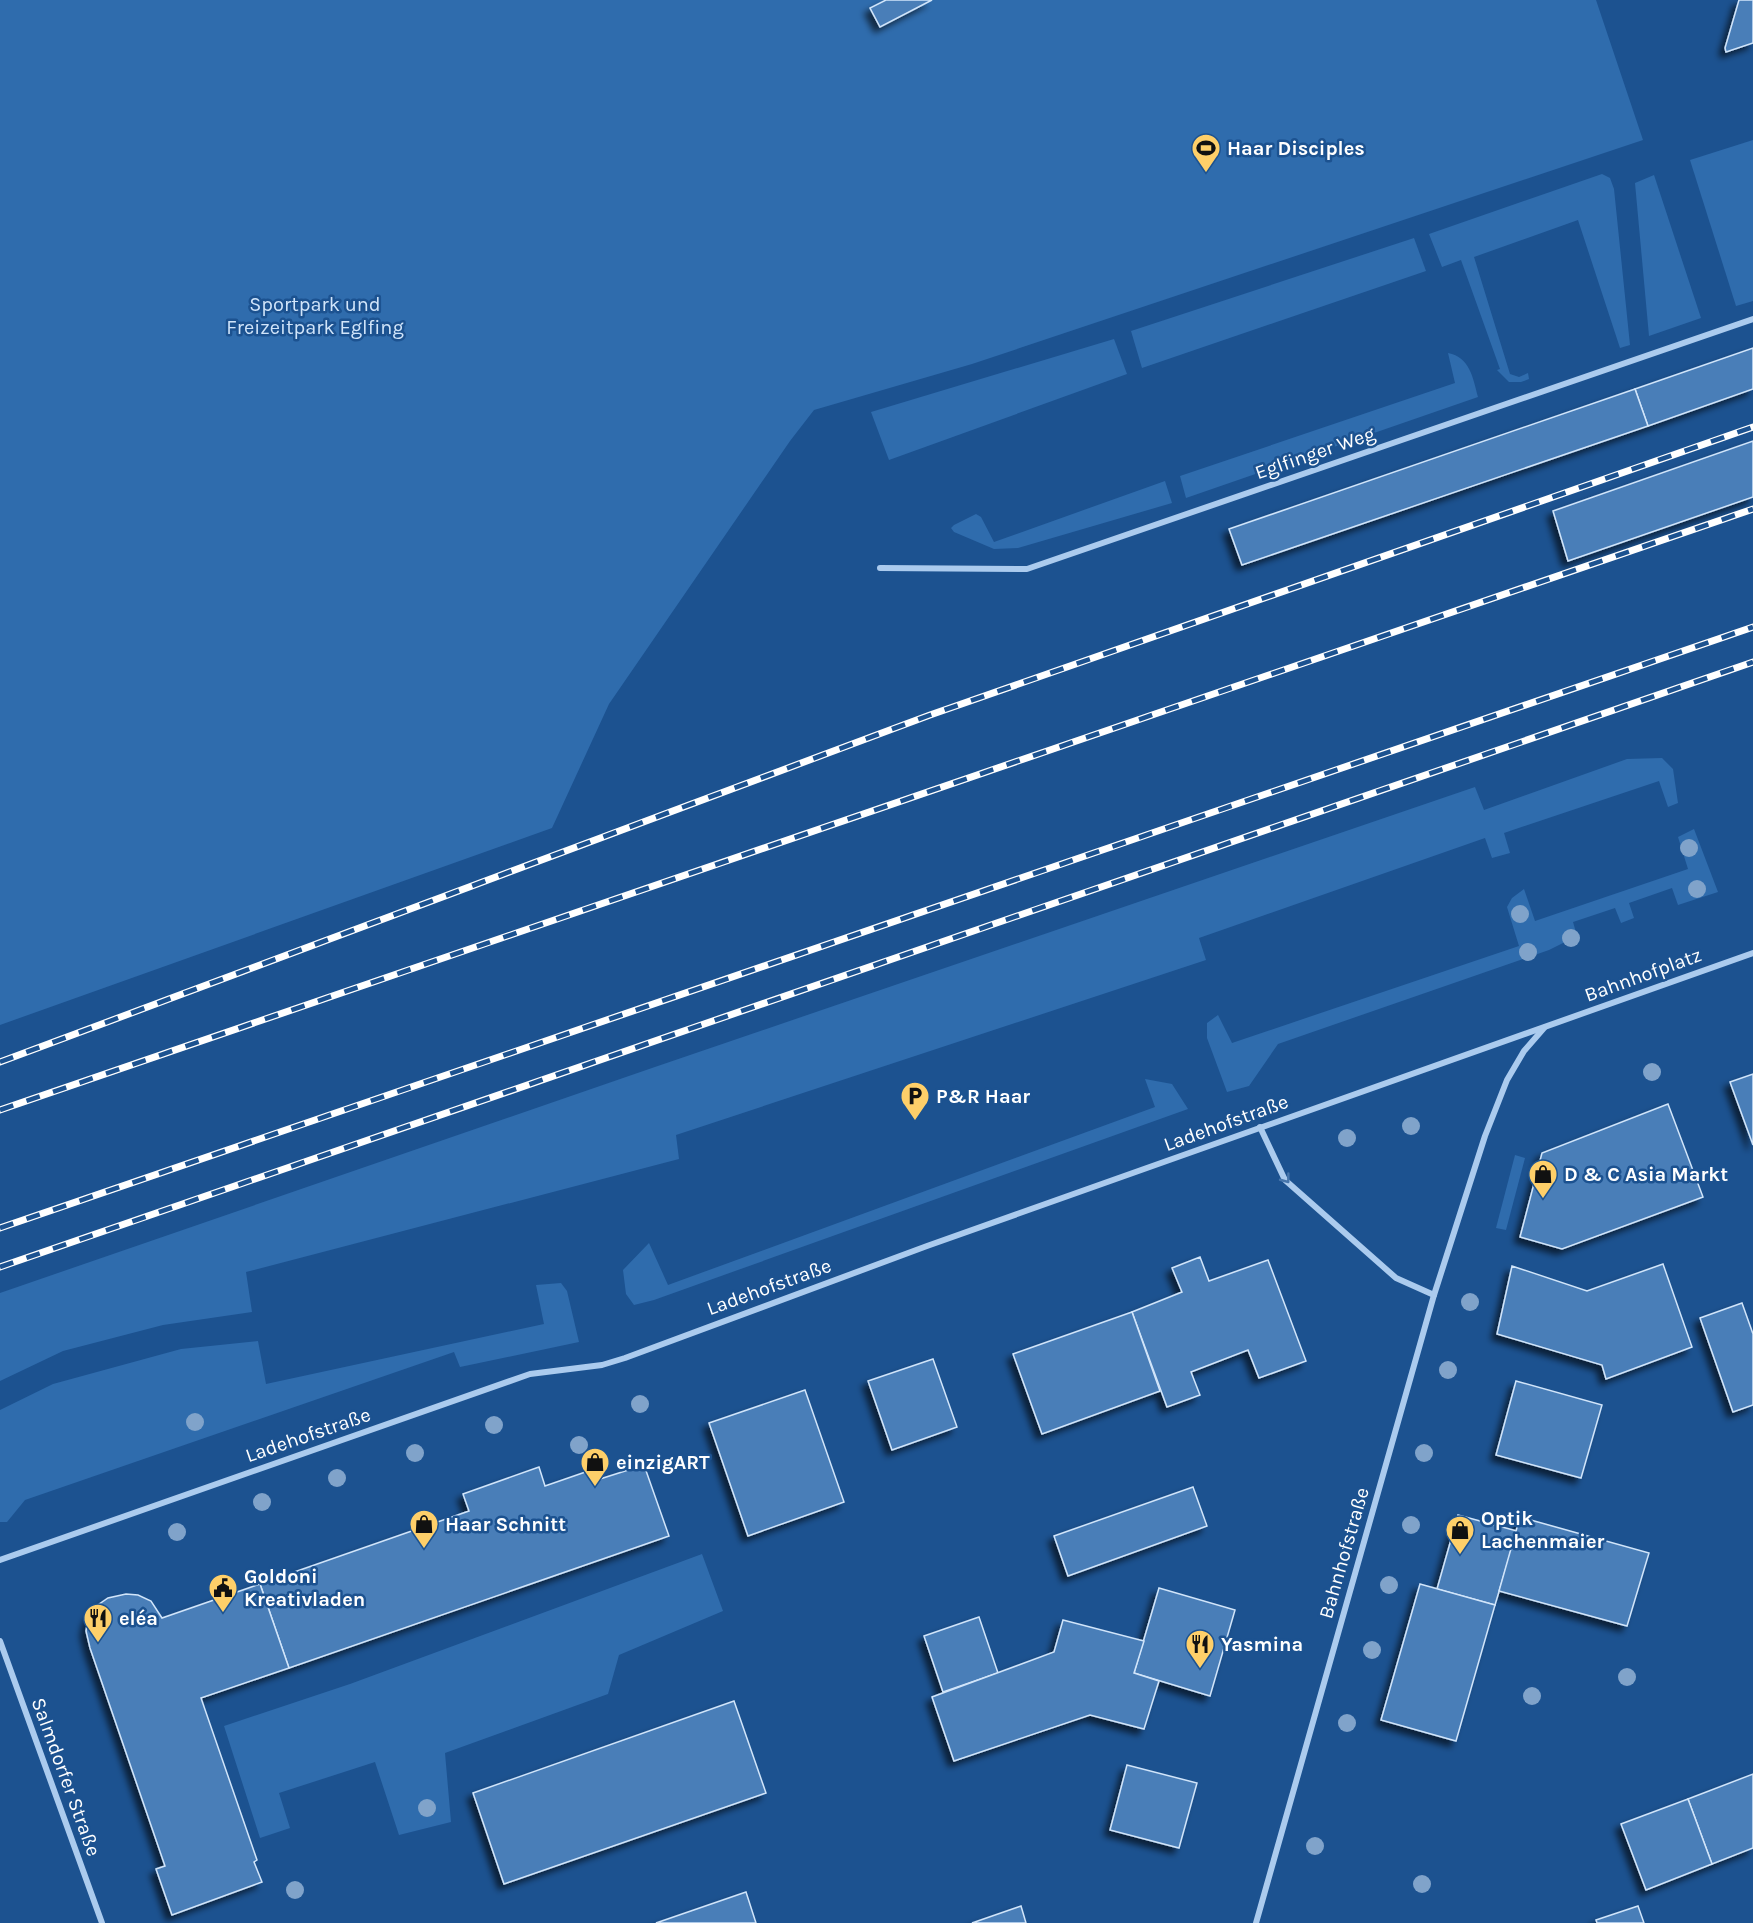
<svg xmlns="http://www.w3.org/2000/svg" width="1753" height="1923" viewBox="0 0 1753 1923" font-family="Karla,sans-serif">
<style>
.green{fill:#2f6cad}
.building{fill:#4a7eb8;stroke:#d1e5fa;stroke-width:1.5;filter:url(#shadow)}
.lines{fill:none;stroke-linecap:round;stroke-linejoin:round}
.minor{stroke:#abcbee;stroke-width:6}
.rail-casing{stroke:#fff;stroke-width:7}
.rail{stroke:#1c5290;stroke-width:4.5;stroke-dasharray:14;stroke-linecap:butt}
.tree{fill:#80a3ca}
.oneway{stroke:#4776ac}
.labels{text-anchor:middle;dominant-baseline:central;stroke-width:5;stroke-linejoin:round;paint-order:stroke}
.poi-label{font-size:20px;font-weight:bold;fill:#fff;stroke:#1c5290;text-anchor:start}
.park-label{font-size:20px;fill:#d1e5fa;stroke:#1c5290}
.street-label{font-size:20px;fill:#fff;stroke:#1c5290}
</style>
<defs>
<filter id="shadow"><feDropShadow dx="-5.5" dy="5.5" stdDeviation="3" flood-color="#0009"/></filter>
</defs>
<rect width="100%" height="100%" fill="#1c5290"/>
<g class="green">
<path d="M 0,0 L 1596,0 L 1643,140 L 972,364 L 814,410 L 790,441 L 609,704 L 552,828 L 0,1025 Z"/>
<path d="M 1753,140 L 1753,301 L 1736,306 L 1690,160 Z"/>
<path d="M 1602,174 L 1610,178 L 1614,189 L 1630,345 L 1620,348 L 1578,220 L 1474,257 L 1510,374 L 1519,377 L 1528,373 L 1529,379 L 1521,382 L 1509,382 L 1497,370 L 1500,369 L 1461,260 L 1442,267 L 1429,234 Z"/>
<path d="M 1654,175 L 1701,318 L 1649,336 L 1635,183 Z"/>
<path d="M 1414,238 L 1426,271 L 1142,368 L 1131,331 Z"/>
<path d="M 1114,339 L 1127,374 L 889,460 L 871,412 Z"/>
<path d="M 1448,353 C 1470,357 1473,378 1478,397 L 1186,498 L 1180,476 L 1455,383 Z"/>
<path d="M 1165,481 L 1172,503 L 1018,548 L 994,549 L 954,532 L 951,528 L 954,525 L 976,514 L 981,517 L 994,542 Z"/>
<path d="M 1662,758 L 1673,769 L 1678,803 L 1668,807 L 1659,781 L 1504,833 L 1510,853 L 1492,858 L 1485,838 L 1199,938 L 1206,960 L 676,1135 L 679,1159 L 246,1272 L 252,1312 L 163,1325 L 63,1351 L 0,1381 L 0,1293 L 652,1068 L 1475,787 L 1484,810 L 1627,759 Z"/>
<path d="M 1694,829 L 1718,892 L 1678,905 L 1672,888 L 1629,903 L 1634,918 L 1621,923 L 1615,908 L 1573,922 L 1577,936 L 1549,950 L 1278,1044 L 1249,1086 L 1227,1092 L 1207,1038 L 1207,1023 L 1218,1015 L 1232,1043 L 1519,946 L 1507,907 L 1512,898 L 1524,889 L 1535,921 L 1688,869 L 1678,837 Z"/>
<path d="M 1145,1079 L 1172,1084 L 1188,1109 L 654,1300 L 634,1305 L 626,1294 L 623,1270 L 649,1243 L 668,1285 L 1155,1107 Z"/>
<path d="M 1515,1155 L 1525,1158 L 1506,1230 L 1496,1228 Z"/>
<path d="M 561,1283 L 567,1291 L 579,1342 L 460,1367 L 454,1352 L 25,1500 L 7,1522 L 0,1522 L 0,1410 L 53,1384 L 181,1349 L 258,1341 L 266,1384 L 544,1324 L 536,1285 Z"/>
<path d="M 702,1554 L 723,1611 L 619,1655 L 608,1694 L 445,1753 L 451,1822 L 399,1835 L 375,1762 L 279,1793 L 290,1828 L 260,1838 L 224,1726 L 350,1684 Z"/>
</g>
<g class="building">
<path d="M 886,0 L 932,0 L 880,27 L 870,8 Z"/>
<path d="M 1739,0 L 1753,0 L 1753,43 L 1726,52 L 1725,48 Z"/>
<path d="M 1753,348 L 1753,389 L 1648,426 L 1635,389 Z"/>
<path d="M 1635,389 L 1648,426 L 1242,565 L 1229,529 Z"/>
<path d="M 1753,441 L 1753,497 L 1568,561 L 1553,511 Z"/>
<path d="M 1753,1074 L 1753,1145 L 1730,1082 Z"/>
<path d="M 1668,1104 L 1703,1197 L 1562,1249 L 1520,1237 L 1542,1153 Z"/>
<path d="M 1200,1257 L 1209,1281 L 1268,1260 L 1306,1361 L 1259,1378 L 1248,1350 L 1191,1372 L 1200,1395 L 1167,1407 L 1132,1312 L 1182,1292 L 1172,1268 Z"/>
<path d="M 1663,1264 L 1692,1347 L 1606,1379 L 1602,1365 L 1497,1334 L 1512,1266 L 1587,1291 Z"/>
<path d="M 1742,1303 L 1753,1334 L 1753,1405 L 1733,1412 L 1700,1318 Z"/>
<path d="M 1132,1312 L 1160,1391 L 1042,1434 L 1013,1354 Z"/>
<path d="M 933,1359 L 957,1427 L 892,1450 L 868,1381 Z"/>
<path d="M 1516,1381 L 1602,1405 L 1581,1478 L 1496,1455 Z"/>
<path d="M 805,1390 L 844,1502 L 748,1536 L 709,1423 Z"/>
<path d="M 644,1465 L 669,1536 L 289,1668 L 260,1584 L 469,1511 L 463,1494 L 539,1467 L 545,1486 L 597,1468 L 600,1479 Z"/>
<path d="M 1193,1487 L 1207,1526 L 1068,1576 L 1054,1536 Z"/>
<path d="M 1458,1515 L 1517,1531 L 1495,1605 L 1437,1589 Z"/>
<path d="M 1520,1517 L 1649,1553 L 1627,1626 L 1499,1591 Z"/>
<path d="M 260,1584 L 289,1668 L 201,1698 L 257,1860 L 254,1862 L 262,1882 L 172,1915 L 156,1869 L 165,1866 L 90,1648 L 86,1631 L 88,1620 L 95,1607 L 108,1598 L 126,1594 L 138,1595 L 151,1601 L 162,1618 Z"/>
<path d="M 1420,1584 L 1495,1605 L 1456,1741 L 1381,1720 Z"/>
<path d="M 1159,1588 L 1235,1610 L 1210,1696 L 1134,1673 Z"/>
<path d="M 979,1617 L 998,1673 L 943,1692 L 924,1636 Z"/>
<path d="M 1063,1620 L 1144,1641 L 1134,1673 L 1159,1681 L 1144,1729 L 1090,1715 L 954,1761 L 932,1697 L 1054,1652 Z"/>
<path d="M 734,1701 L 766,1793 L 504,1884 L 473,1793 Z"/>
<path d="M 1127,1765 L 1197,1783 L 1179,1848 L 1110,1830 Z"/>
<path d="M 1753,1774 L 1753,1848 L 1712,1864 L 1688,1799 Z"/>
<path d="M 1688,1799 L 1712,1864 L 1646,1890 L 1621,1824 Z"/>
<path d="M 746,1892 L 756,1923 L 656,1923 Z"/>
<path d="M 1021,1906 L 1026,1923 L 972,1923 Z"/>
<path d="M 1638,1906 L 1644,1923 L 1597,1923 L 1596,1920 Z"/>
</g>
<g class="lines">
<g class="minor">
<path d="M 880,568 L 1027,569 L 1753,319"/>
<path d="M 1260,1127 L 1285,1180 L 1396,1278 L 1434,1295"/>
<path d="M 0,1560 L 530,1374 L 602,1365 L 625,1358 L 927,1246 L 1753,953"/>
<path d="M 0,1641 L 102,1923"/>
<path d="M 1256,1923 L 1434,1295 L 1485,1136 L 1507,1080 L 1524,1051 L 1544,1028"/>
</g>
<g class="rail-casing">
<g id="rail">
<path d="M 0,1062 L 930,715 L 1753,427"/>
<path d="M 0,1110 L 1753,509"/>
<path d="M 0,1228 L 1753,627"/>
<path d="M 0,1267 L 1753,662"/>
</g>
</g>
<use href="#rail" class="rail"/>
</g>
<g class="tree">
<circle cx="1689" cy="848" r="9"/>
<circle cx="1697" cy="889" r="9"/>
<circle cx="1520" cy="914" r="9"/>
<circle cx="1571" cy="938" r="9"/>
<circle cx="1528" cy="952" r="9"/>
<circle cx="1652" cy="1072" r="9"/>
<circle cx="1411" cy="1126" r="9"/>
<circle cx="1347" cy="1138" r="9"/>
<circle cx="1470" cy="1302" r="9"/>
<circle cx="1448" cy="1370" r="9"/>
<circle cx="640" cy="1404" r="9"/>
<circle cx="195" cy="1422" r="9"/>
<circle cx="494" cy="1425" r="9"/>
<circle cx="579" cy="1445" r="9"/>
<circle cx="415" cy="1453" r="9"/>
<circle cx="1424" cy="1453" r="9"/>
<circle cx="337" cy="1478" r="9"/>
<circle cx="262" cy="1502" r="9"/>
<circle cx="1411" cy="1525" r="9"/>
<circle cx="177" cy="1532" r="9"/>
<circle cx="1389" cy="1585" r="9"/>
<circle cx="1372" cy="1650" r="9"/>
<circle cx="1627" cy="1677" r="9"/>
<circle cx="1532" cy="1696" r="9"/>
<circle cx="1347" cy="1723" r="9"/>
<circle cx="427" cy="1808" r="9"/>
<circle cx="1315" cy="1846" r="9"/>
<circle cx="1422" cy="1884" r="9"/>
<circle cx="295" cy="1890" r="9"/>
</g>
<defs><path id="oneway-chevron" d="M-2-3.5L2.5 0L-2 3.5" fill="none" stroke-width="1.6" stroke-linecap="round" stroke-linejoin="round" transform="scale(1.5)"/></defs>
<use class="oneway" href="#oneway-chevron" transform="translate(1286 1179) rotate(53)"/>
<defs>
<g id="stadium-pin" transform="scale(1.5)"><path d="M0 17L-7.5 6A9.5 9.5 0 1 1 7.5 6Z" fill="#fecf69" stroke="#1c5290"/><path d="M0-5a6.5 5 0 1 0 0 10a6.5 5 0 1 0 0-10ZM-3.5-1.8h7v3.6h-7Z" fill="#111"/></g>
<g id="parking-pin" transform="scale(1.5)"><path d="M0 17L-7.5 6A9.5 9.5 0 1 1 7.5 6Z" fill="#fecf69" stroke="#1c5290"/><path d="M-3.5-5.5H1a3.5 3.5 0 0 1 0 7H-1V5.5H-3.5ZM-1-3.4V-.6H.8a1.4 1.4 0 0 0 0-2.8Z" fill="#111"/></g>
<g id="shop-pin" transform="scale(1.5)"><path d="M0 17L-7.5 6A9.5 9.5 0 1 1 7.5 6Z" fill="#fecf69" stroke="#1c5290"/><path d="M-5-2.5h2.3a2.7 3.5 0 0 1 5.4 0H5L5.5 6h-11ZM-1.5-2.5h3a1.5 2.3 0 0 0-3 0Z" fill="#111"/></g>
<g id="civic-pin" transform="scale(1.5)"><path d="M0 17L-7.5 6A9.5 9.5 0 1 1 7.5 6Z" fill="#fecf69" stroke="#1c5290"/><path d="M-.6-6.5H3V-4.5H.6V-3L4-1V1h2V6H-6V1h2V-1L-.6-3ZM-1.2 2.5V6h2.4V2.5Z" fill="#111"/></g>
<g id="restaurant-pin" transform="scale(1.5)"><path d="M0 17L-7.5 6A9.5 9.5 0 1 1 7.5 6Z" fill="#fecf69" stroke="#1c5290"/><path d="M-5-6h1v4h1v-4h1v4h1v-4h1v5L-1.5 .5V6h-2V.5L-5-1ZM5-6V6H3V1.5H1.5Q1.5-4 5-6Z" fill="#111"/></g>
</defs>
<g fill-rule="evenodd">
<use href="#stadium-pin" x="1206" y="148"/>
<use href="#parking-pin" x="915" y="1096"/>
<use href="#shop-pin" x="1543" y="1174"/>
<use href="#shop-pin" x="595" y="1462"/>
<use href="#shop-pin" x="424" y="1524"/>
<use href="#shop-pin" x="1460" y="1530"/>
<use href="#civic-pin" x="223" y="1588"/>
<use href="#restaurant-pin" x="98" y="1618"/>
<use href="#restaurant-pin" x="1200" y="1644"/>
</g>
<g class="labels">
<g class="poi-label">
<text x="1227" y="148">Haar Disciples</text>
<text x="936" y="1096">P&amp;R Haar</text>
<text x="1564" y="1174">D &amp; C Asia Markt</text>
<text x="616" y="1462">einzigART</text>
<text x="1481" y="1518">Optik<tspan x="1481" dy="23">Lachenmaier</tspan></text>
<text x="445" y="1524">Haar Schnitt</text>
<text x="244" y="1576">Goldoni<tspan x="244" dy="23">Kreativladen</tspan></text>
<text x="119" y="1618">eléa</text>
<text x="1221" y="1644">Yasmina</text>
</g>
<g class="park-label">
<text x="315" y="304">Sportpark und<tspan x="315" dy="23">Freizeitpark Eglfing</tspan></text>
</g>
<g class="street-label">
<text transform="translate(1315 453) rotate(-19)">Eglfinger Weg</text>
<text transform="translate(1643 975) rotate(-20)">Bahnhofplatz</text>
<text transform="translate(1226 1123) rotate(-20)">Ladehofstraße</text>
<text transform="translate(769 1287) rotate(-20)">Ladehofstraße</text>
<text transform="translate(308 1435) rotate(-19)">Ladehofstraße</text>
<text transform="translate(1344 1553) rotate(-74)">Bahnhofstraße</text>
<text transform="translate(66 1777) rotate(70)">Salmdorfer Straße</text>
</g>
</g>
</svg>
